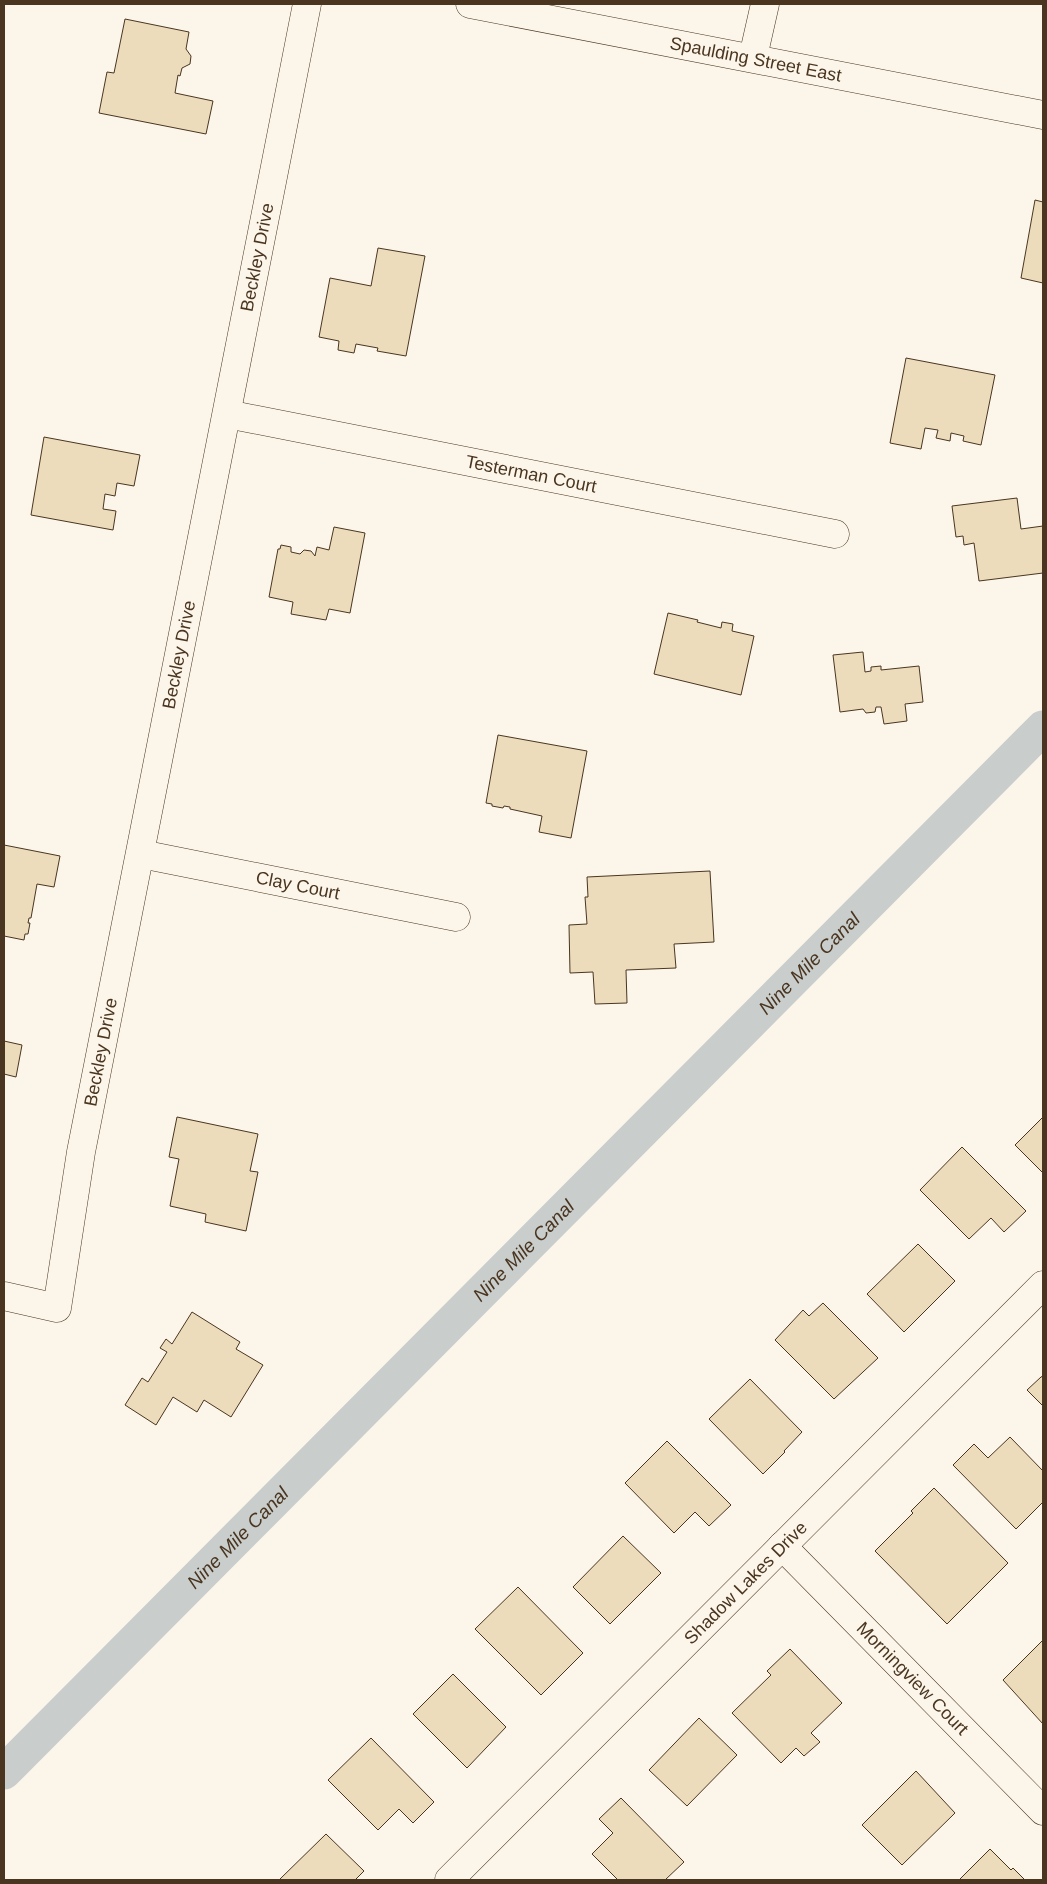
<svg xmlns="http://www.w3.org/2000/svg" width="1047" height="1884" viewBox="0 0 1047 1884" font-family="Helvetica,sans-serif">
<style>
.lines{fill:none;stroke-linecap:round;stroke-linejoin:round}
.canal{stroke:#c9cecd;stroke-width:35}
.building{fill:#ecdcbc;stroke:#4a3520}
.minor-casing{stroke:#4a3520;stroke-width:29}
.minor{stroke:#fbf6e9;stroke-width:28}
.labels{text-anchor:middle;dominant-baseline:central;stroke-width:4;stroke-linejoin:round;paint-order:stroke}
.street-label{font-size:18px;fill:#4a3520;stroke:#fbf6e9}
.water-label{font-size:19px;font-style:italic;fill:#4a3520;stroke:#fbf6e9}
</style>
<rect width="100%" height="100%" fill="#fbf6e9"/>
<g class="lines">
<path class="canal" id="s1" d="M 4,1772 L 1043,728"/>
</g>
<g class="building">
<path d="M 125,19 L 189,32 L 186,49 L 191,56 L 190,64 L 182,68 L 180,76 L 178,75 L 175,93 L 213,101 L 206,134 L 99,113 L 107,72 L 114,73 Z"/>
<path d="M 1035,200 L 1043,202 L 1043,283 L 1021,278 Z"/>
<path d="M 378,248 L 425,256 L 406,356 L 377,351 L 378,348 L 356,344 L 354,353 L 338,350 L 339,341 L 319,337 L 330,278 L 371,286 Z"/>
<path d="M 906,358 L 995,375 L 981,445 L 963,441 L 964,436 L 951,433 L 950,441 L 936,438 L 938,430 L 925,428 L 921,449 L 890,443 Z"/>
<path d="M 44,437 L 140,455 L 134,486 L 117,483 L 115,496 L 105,494 L 103,509 L 116,511 L 113,530 L 31,515 Z"/>
<path d="M 1017,498 L 1021,529 L 1043,526 L 1043,573 L 979,581 L 974,543 L 964,545 L 963,536 L 956,537 L 952,506 Z"/>
<path d="M 334,527 L 365,533 L 350,613 L 329,609 L 326,620 L 291,614 L 293,602 L 269,597 L 278,549 L 280,549 L 281,545 L 291,547 L 291,552 L 300,554 L 304,550 L 311,551 L 315,556 L 317,547 L 329,550 Z"/>
<path d="M 668,613 L 698,620 L 697,622 L 721,628 L 722,622 L 733,624 L 732,631 L 754,636 L 741,695 L 654,674 Z"/>
<path d="M 863,652 L 865,672 L 871,671 L 871,667 L 881,666 L 881,670 L 919,666 L 923,702 L 905,704 L 907,721 L 884,724 L 881,707 L 876,707 L 875,712 L 866,713 L 863,709 L 840,712 L 833,655 Z"/>
<path d="M 498,735 L 587,751 L 571,838 L 539,832 L 542,816 L 510,809 L 510,807 L 504,806 L 503,808 L 492,806 L 492,804 L 486,803 Z"/>
<path d="M 4,845 L 60,856 L 54,887 L 37,884 L 31,918 L 29,918 L 28,923 L 30,923 L 28,934 L 25,934 L 24,940 L 4,936 Z"/>
<path d="M 710,871 L 714,942 L 674,944 L 676,968 L 626,970 L 627,1003 L 595,1004 L 593,972 L 570,973 L 569,925 L 587,924 L 585,897 L 588,897 L 587,877 Z"/>
<path d="M 4,1041 L 22,1045 L 16,1077 L 4,1074 Z"/>
<path d="M 177,1117 L 258,1134 L 250,1171 L 258,1172 L 246,1231 L 205,1222 L 206,1214 L 170,1206 L 179,1159 L 169,1157 Z"/>
<path d="M 1043,1117 L 1043,1173 L 1015,1145 Z"/>
<path d="M 962,1147 L 1026,1211 L 1004,1232 L 991,1218 L 969,1239 L 920,1190 Z"/>
<path d="M 918,1244 L 955,1281 L 904,1332 L 867,1294 Z"/>
<path d="M 823,1303 L 878,1358 L 834,1399 L 775,1340 L 803,1310 L 809,1316 Z"/>
<path d="M 192,1312 L 240,1342 L 236,1349 L 263,1365 L 231,1417 L 204,1400 L 197,1412 L 173,1397 L 156,1425 L 125,1405 L 142,1378 L 148,1382 L 167,1352 L 160,1348 L 166,1339 L 172,1344 Z"/>
<path d="M 1043,1376 L 1043,1406 L 1027,1390 L 1041,1377 Z"/>
<path d="M 750,1379 L 802,1432 L 784,1451 L 785,1452 L 763,1474 L 709,1419 Z"/>
<path d="M 1010,1437 L 1043,1471 L 1043,1502 L 1016,1529 L 953,1465 L 974,1444 L 988,1458 Z"/>
<path d="M 667,1441 L 731,1505 L 709,1526 L 695,1512 L 674,1533 L 625,1483 Z"/>
<path d="M 934,1488 L 1008,1563 L 947,1624 L 875,1551 L 913,1513 L 911,1511 Z"/>
<path d="M 623,1536 L 661,1573 L 610,1624 L 573,1587 Z"/>
<path d="M 518,1587 L 583,1653 L 541,1695 L 475,1629 Z"/>
<path d="M 1043,1640 L 1043,1724 L 1003,1680 Z"/>
<path d="M 790,1649 L 842,1703 L 811,1733 L 820,1742 L 804,1756 L 796,1748 L 781,1763 L 732,1713 L 771,1675 L 767,1671 Z"/>
<path d="M 453,1674 L 506,1727 L 467,1768 L 413,1714 Z"/>
<path d="M 699,1718 L 737,1755 L 687,1806 L 649,1770 Z"/>
<path d="M 371,1738 L 434,1802 L 413,1823 L 399,1809 L 378,1830 L 328,1780 Z"/>
<path d="M 916,1771 L 955,1813 L 902,1865 L 862,1825 Z"/>
<path d="M 621,1798 L 684,1862 L 665,1880 L 618,1880 L 592,1854 L 613,1833 L 599,1819 Z"/>
<path d="M 326,1834 L 364,1871 L 355,1880 L 279,1880 Z"/>
<path d="M 990,1849 L 1011,1870 L 1013,1868 L 1025,1880 L 959,1880 Z"/>
</g>
<g class="lines">
<g class="minor-casing">
<g id="minor">
<path id="s2" d="M 470,4 L 1043,115"/>
<path d="M 753,57 L 765,4"/>
<path id="s3" d="M 227,414 L 835,534"/>
<path id="s4" d="M 141,854 L 456,917"/>
<path id="s5" d="M 4,1296 L 57,1308 L 81,1152 L 307,4"/>
<path id="s6" d="M 782,1546 L 1043,1811"/>
<path id="s7" d="M 449,1880 L 1043,1285"/>
</g>
</g>
<use href="#minor" class="minor"/>
</g>
<g class="labels">
<g class="street-label">
<text stroke="none"><textPath href="#s2" startOffset="291">Spaulding Street East</textPath></text>
<text stroke="none"><textPath href="#s5" startOffset="1124">Beckley Drive</textPath></text>
<text stroke="none"><textPath href="#s3" startOffset="310">Testerman Court</textPath></text>
<text stroke="none"><textPath href="#s5" startOffset="719">Beckley Drive</textPath></text>
<text stroke="none"><textPath href="#s4" startOffset="160">Clay Court</textPath></text>
<text stroke="none"><textPath href="#s5" startOffset="314">Beckley Drive</textPath></text>
<text stroke="none"><textPath href="#s7" startOffset="420">Shadow Lakes Drive</textPath></text>
<text stroke="none"><textPath href="#s6" startOffset="186">Morningview Court</textPath></text>
</g>
<g class="water-label">
<text stroke="none"><textPath href="#s1" startOffset="1141">Nine Mile Canal</textPath></text>
<text stroke="none"><textPath href="#s1" startOffset="736">Nine Mile Canal</textPath></text>
<text stroke="none"><textPath href="#s1" startOffset="331">Nine Mile Canal</textPath></text>
</g>
</g>
<rect width="1047" height="1884" fill="none" stroke="#4a3520" stroke-width="10"/>
</svg>
